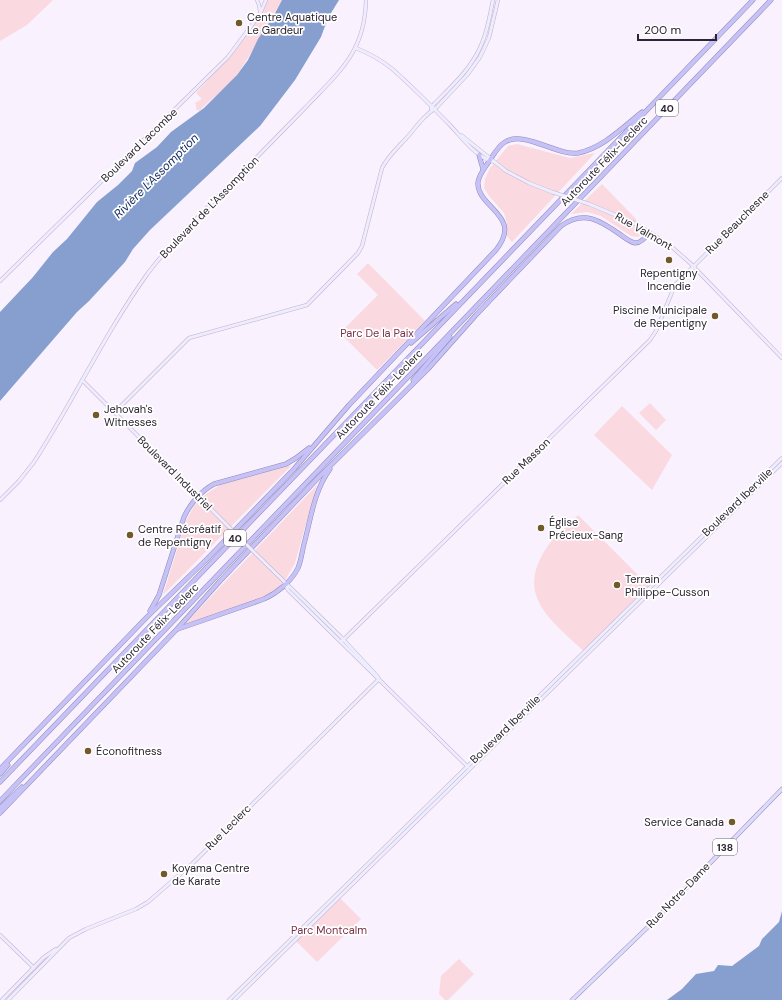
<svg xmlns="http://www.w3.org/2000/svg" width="782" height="1000" viewBox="0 0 782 1000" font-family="'DM Sans',sans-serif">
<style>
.green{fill:#fadae0}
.water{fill:#869fce}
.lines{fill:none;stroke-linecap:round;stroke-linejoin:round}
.secondary-casing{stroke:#c4afcf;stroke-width:4}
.primary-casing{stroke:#908bb2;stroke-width:4.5}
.highway-casing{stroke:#908bb2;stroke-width:5}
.secondary{stroke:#eeedfd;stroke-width:3}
.primary{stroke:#dddafb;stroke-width:3.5}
.highway{stroke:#c6c2f8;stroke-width:4}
.secondary-bridge-casing{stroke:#c4afcf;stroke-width:4;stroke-linecap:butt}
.secondary-bridge{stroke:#eeedfd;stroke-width:3}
.poi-dot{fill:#72592a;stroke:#fff;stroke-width:1.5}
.labels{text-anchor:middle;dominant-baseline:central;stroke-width:3.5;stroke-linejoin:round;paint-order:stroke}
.shield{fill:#fff;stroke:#6b666e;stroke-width:1}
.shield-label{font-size:10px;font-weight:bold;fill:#2c2430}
.poi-label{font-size:11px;fill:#2c2430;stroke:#fff;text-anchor:start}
.street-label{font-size:11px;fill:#2c2430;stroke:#fff}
.park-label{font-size:11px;fill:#7a3146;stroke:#fff}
.water-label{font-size:12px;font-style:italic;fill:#0e285f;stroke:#fff}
</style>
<rect width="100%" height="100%" fill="#f9f1fe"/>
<g class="green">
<path d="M 0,0 L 53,0 L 27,25 L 0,41 Z"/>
<path d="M 266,0 L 282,0 C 268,24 254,49 239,72 C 229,86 211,99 199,111 L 196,109 L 196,105 L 195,103 L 202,99 L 196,93 L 208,80 L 207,79 C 230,55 252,30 266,0 Z"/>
<path d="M 517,144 L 570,158 L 595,153 L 512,242 L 507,236 L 507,223 L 504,213 L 489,196 L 484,188 L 485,179 L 490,168 L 508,146 Z"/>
<path d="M 602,184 L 635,218 L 645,234 L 637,237 L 631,236 L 601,216 L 587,212 L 571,214 Z"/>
<path d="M 368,263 L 425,321 L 377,370 L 340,333 L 378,295 L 357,274 Z"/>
<path d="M 650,403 L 666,420 L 656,430 L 639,413 Z"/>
<path d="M 622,406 L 672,455 L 652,490 L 594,435 Z"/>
<path d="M 292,465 L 163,595 L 186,521 L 194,506 L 206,494 L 220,485 Z"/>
<path d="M 317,485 L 295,563 L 286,579 L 279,587 L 264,597 L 184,625 Z"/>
<path d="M 578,515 L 650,587 L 584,651 C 548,618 513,593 550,543 C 558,533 569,524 578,515 Z"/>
<path d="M 340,898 L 361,919 L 317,962 L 296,941 Z"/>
<path d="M 459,959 L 474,974 L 448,1000 L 445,1000 L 439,994 L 441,976 Z"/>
</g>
<g class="water">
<path d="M 282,0 L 339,0 L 328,18 L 321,37 L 295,80 L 260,126 L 150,230 L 133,249 L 125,262 L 89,301 L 77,312 L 0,401 L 0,312 L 33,277 L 53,252 L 67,239 L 97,202 L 118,185 L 132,171 L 135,163 L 157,147 L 171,132 L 204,108 L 237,75 L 248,60 L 258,39 L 273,17 Z"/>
<path d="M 782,911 L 782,1000 L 667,1000 L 682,989 L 696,974 L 714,971 L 718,965 L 732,966 L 759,946 L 762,939 L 779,922 Z"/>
</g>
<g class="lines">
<g class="secondary-casing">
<g id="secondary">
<path d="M 257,0 L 259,5 L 260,11"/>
<path d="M 356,48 C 368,53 380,59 391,68 C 411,85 430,105 448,123 C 462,137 475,158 495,162"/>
<path d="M 431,109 L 434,104 C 452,86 473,67 482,43 C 488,29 490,14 493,0"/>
<path d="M 461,135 L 506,171 L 529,183 L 552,192"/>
<path d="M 589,204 L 632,222 L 654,235 L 673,248 L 690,263 L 782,358"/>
<path d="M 0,281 L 228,57 L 260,14 L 266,0"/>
<path d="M 82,380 L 228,526"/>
<path d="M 115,412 L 189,338 L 307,305 L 358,253 L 362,246 L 382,168 C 389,154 400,146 410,134 C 418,124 426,114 437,107 L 467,75 L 480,57 L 489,38 L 498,0"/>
<path d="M 0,500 L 19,481 L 34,462 C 74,400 105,333 148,273 C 167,248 189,226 211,204 C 242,172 273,141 304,109 C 338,73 365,53 366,0"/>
<path d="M 256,554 L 341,637 L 378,677"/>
<path d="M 285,584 L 288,590 L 468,767"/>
<path d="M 341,642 L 650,340 L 656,331 L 675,285 L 782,178"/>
<path d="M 0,935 L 34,968"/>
<path d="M 2,1000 L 43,958 L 56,949"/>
<path d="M 8,1000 L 69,938 L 86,929 L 136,909 L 148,902 L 192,864 L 379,679"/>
<path d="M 229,1000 L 782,458"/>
<path d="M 234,1000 L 782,463"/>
</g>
</g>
<g class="primary-casing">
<path id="primary" d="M 572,1000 L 650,925 L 782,789"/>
</g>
<g class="highway-casing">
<g id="highway">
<path d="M 479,155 L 483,169"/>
<path d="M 411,343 L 456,304"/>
<path d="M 413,380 L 450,337"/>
<path d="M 150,611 L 159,595 L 184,517 C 190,504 201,491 214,484 L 286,464 L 296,458 L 309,448"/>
<path d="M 178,629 L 264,599 C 277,593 291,582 298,568 C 301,561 302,552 304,544 C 311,518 314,491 330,469"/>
<path d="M 0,769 L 147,617 L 207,559 L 294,469 L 349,405 L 496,250 C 524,215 476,208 478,182 C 479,175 484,169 488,163 C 493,156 497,147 505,142 C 524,130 557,156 578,153 C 603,148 623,127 642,112"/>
<path d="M 0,774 L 8,765"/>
<path d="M 0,782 L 753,0"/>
<path d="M 0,801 L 771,0"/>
<path d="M 0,808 L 22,787"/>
<path d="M 0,813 L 177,629 L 220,581 L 320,476 L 428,369 L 476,315 L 561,226 C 584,209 601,221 621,235 C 625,238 630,242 635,243 C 642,243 646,237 649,232"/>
</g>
</g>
<use href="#secondary" class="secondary"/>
<use href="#primary" class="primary"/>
<use href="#highway" class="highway"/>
<g class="secondary-bridge-casing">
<g id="secondary-bridge">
<path d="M 552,192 L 589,204"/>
<path d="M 228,526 L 256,554"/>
</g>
</g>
<use href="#secondary-bridge" class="secondary-bridge"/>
</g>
<g class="poi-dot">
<circle cx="239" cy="23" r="4"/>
<circle cx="669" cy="260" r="4"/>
<circle cx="715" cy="316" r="4"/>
<circle cx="96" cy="415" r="4"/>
<circle cx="541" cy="528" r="4"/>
<circle cx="130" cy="535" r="4"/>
<circle cx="617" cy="585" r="4"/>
<circle cx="88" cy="751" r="4"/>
<circle cx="732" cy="822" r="4"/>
<circle cx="164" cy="874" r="4"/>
</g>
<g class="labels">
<g class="shield">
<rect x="656" y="100" width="22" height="16" rx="3"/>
<rect x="224" y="530" width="22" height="16" rx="3"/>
<rect x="713" y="839" width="24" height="16" rx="3"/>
</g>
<g class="shield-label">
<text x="667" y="108">40</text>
<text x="235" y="538">40</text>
<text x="725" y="847">138</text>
</g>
<g class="poi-label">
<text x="247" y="17">Centre Aquatique<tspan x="247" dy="13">Le Gardeur</tspan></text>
<text x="669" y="273" text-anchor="middle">Repentigny<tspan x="669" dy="13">Incendie</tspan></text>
<text x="707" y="310" text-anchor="end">Piscine Municipale<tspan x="707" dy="13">de Repentigny</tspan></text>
<text x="104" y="409">Jehovah's<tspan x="104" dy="13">Witnesses</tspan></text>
<text x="549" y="522">Église<tspan x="549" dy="13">Précieux-Sang</tspan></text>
<text x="138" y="529">Centre Récréatif<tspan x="138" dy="13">de Repentigny</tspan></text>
<text x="625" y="579">Terrain<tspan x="625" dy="13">Philippe-Cusson</tspan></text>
<text x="96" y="751">Éconofitness</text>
<text x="724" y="822" text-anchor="end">Service Canada</text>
<text x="172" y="868">Koyama Centre<tspan x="172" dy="13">de Karate</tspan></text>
</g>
<g class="street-label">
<text transform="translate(139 145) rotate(-44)">Boulevard Lacombe</text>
<text transform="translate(604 161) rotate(-46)">Autoroute Félix-Leclerc</text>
<text transform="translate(209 207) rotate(-46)">Boulevard de L'Assomption</text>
<text transform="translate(737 222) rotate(-45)">Rue Beauchesne</text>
<text transform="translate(644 231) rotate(30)">Rue Valmont</text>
<text transform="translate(379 394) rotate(-46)">Autoroute Félix-Leclerc</text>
<text transform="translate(526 461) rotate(-44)">Rue Masson</text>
<text transform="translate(175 473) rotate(45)">Boulevard Industriel</text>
<text transform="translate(737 502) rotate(-44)">Boulevard Iberville</text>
<text transform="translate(155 628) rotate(-46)">Autoroute Félix-Leclerc</text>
<text transform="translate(505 729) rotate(-44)">Boulevard Iberville</text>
<text transform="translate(228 827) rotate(-45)">Rue Leclerc</text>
<text transform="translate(678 895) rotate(-46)">Rue Notre-Dame</text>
</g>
<g class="park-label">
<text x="377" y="333">Parc De la Paix</text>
<text x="329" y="930">Parc Montcalm</text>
</g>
<g class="water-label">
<text transform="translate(156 176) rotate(-45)">Rivière L'Assomption</text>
</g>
</g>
<path d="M638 34v6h78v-6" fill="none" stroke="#2c2430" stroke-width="2"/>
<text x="644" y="34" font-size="12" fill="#2c2430" stroke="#ffffff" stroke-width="3" paint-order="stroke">200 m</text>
</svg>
